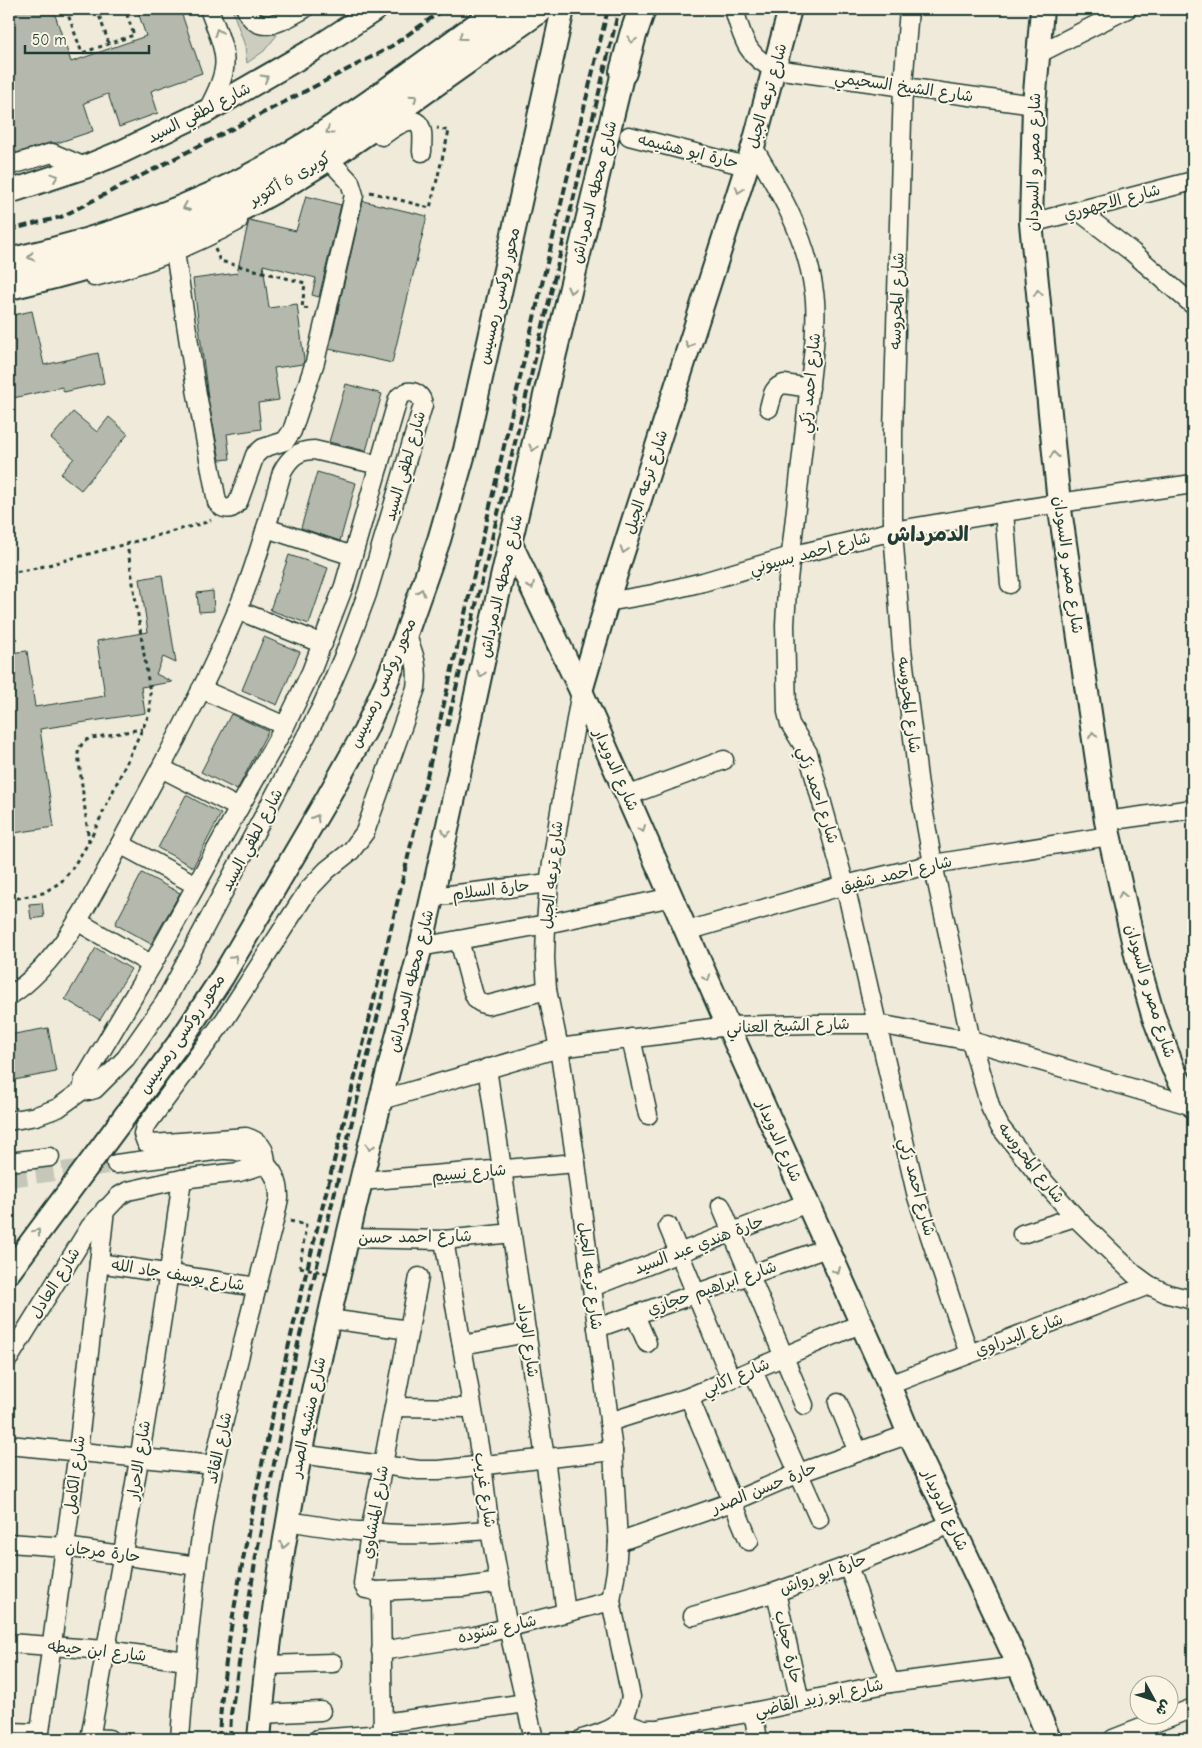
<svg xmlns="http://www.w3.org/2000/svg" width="1202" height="1748" viewBox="0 0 1202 1748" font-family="'Comic Neue','Playpen Sans Arabic',sans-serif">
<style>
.green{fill:#cccdbf;stroke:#76857a}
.building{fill:#b5b9ad;stroke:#1f3d34}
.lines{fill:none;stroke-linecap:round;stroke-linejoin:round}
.minor-tunnel{stroke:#c5c7b9;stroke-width:18;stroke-dasharray:18 9;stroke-linecap:butt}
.minor-casing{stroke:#1f3d34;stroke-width:21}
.major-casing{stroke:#1f3d34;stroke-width:26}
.highway-casing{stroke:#1f3d34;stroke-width:30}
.path{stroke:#1f3d34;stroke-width:3;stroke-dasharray:4 4;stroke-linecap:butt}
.minor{stroke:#fcf5e5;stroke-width:18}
.major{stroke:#fcf5e5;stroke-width:22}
.highway{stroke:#fcf5e5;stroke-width:26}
.rail{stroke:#1f3d34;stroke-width:4;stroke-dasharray:8 4;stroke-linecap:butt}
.path-bridge{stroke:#1f3d34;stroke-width:3;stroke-dasharray:4 4;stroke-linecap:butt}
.oneway{stroke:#8e998c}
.labels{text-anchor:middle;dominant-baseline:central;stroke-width:4;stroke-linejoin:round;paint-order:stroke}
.street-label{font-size:16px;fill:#1f3d34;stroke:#fcf5e5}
.district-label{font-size:21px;font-weight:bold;fill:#1f3d34;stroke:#fcf5e5}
</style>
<rect width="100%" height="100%" fill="#efeada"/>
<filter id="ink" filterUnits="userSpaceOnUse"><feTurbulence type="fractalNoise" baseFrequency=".02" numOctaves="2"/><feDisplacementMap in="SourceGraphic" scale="10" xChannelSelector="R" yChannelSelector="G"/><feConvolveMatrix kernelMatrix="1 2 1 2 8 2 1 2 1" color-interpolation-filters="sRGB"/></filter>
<g filter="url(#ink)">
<path class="green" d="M 232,9 L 240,9 L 260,32 L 277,35 L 264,51 L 247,63 L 245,46 Z"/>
<g class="building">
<path d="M 9,9 L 53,9 L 71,62 L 146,36 L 137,9 L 180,9 L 202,73 L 151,91 L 158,113 L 119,127 L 108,94 L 84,103 L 93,131 L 57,143 L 49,143 L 16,153 L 9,133 Z"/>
<path d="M 306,196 L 341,205 L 319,297 L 312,295 L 316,278 L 263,265 L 269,308 L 297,304 L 304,360 L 303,364 L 274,368 L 279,400 L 258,403 L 261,429 L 227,434 L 230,459 L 220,460 L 208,398 L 193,279 L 237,273 L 249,220 L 296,231 Z"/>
<path d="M 363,201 L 427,216 L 392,363 L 329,349 Z"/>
<path d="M 32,311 L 44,365 L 98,353 L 104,383 L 64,392 L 62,387 L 9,399 L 9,316 Z"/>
<path d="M 346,384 L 382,394 L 366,451 L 329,442 Z"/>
<path d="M 73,412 L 97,432 L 109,417 L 128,434 L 81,490 L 61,474 L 74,458 L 51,438 Z"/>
<path d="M 317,472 L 356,483 L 340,541 L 301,528 Z"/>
<path d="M 289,555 L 328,568 L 309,624 L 270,610 Z"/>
<path d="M 162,575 L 176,663 L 163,657 L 156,674 L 172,682 L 141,687 L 145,713 L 40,729 L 54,827 L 14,833 L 12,821 L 9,821 L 9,653 L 27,651 L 35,707 L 105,696 L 97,641 L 148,632 L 140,579 Z"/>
<path d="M 213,591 L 214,611 L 199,612 L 197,593 Z"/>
<path d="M 264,637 L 300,652 L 277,705 L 242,690 Z"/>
<path d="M 231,714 L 268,731 L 237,790 L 201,772 Z"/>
<path d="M 186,795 L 221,814 L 193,867 L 158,848 Z"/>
<path d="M 142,873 L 180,893 L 151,944 L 115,924 Z"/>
<path d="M 42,903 L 44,917 L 31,919 L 29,904 Z"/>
<path d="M 96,948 L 131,969 L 100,1020 L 65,999 Z"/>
<path d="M 48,1028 L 56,1072 L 9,1081 L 9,1035 Z"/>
</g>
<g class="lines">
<path class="minor-tunnel" d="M 9,1178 L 116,1164"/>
<g class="minor-casing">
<g id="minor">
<path d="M 246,9 C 258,39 286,19 304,9"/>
<path d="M 734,9 C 742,36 746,57 775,69 L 1034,105"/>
<path d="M 909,9 L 903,86 L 893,432 L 893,531 L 902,649 L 919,786 L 933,864 L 971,1041 L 991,1109 L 1000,1127 L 1039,1176 L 1075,1217 L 1134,1274 L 1149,1285 L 1168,1294 L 1193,1300"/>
<path d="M 1038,54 L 1127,9"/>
<path d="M 207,111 C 233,64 227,57 209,9"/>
<path d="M 382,136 C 392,129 418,108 422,132 C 423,138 422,146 422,152"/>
<path d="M 629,136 L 746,166"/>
<path d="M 753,147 C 781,193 807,238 814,292 C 817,310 815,329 814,347 L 787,589 L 785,625 L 787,712 L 790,724 L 808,753 L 845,885 L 917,1197 L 969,1354"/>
<path d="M 9,163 L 15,164 L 52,153 L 85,167"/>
<path d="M 1080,212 L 1132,252 L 1193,305"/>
<path d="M 1031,223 L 1193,181"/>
<path d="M 175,252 L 196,389 L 217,502 C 224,512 234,510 239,500 L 255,455 L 263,448 L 285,441 L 292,431 L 315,362 L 354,195 L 350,182 L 336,167"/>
<path d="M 94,277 C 145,265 192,246 238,221"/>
<path d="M 407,392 C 416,391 422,396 423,405 L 367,594 L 345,653 L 321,708 L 165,1002 L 126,1058 L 95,1089 L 88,1091 L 83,1086 L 84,1080 L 152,965 L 239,808 L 285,726 L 311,672 L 344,586 L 398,399 L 400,396 Z"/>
<path d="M 769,408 C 772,398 772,387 784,384 L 810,388"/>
<path d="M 1004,512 L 1010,584"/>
<path d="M 266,528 L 353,556"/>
<path d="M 607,602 L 653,594 L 703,582 L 791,556 L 893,531 L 1059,503 L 1193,484"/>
<path d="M 237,610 L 323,644"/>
<path d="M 201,689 L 285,726"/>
<path d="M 581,691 L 560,811 L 549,883 L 546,924 L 545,958 L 547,990 L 559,1048 L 576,1163 L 613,1451 L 618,1542 L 616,1571 L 611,1601 L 631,1697 C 625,1727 610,1731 582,1739"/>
<path d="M 161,768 L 239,808"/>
<path d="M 627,796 L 724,760"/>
<path d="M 1106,821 L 1193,809"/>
<path d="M 120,844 L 196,885"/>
<path d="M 432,897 L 549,883"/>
<path d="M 77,921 L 152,965"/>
<path d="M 687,931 L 845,885 L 933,864 L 1109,836"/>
<path d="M 459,940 L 473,992 C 476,1001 479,1003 488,1005 L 547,990"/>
<path d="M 420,947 L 546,924 L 672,897"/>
<path d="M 9,996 C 63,962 99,884 128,829 C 170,751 213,673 245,591 C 260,552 271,512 282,472 C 289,458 298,450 314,450 L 379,465"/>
<path d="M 631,1038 L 648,1115"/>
<path d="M 487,1068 L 545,1458 L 566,1613"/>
<path d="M 381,1100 L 559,1048 L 728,1026 L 813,1024 L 878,1024 L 971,1041 L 1193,1106"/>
<path d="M 9,1121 L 36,1116 L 58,1108 L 84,1089"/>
<path d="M 9,1162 L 50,1157"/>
<path d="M 116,1164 L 222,1150 C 251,1149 280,1165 279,1198 C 278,1204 276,1211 275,1217 C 254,1299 232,1381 214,1464 C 195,1555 187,1647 180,1739"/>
<path d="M 266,1164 C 266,1150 260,1141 246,1137 L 153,1144 L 146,1142 L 143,1134 L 145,1127 L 225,1019 L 308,890 L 327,870 L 351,851 L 365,832 L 416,688 C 419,667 414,653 406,634"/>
<path d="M 361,1181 L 576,1163"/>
<path d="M 721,1206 L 804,1405"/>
<path d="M 668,1226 L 731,1379"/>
<path d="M 1022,1234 L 1075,1217"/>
<path d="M 348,1238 L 444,1240 L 512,1233"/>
<path d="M 444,1240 L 482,1464 L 490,1530 L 508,1628 L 534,1739"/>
<path d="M 99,1263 L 257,1287"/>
<path d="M 592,1287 L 807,1203"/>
<path d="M 635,1315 L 647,1343"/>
<path d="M 329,1319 L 409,1330"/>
<path d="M 597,1328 L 827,1248"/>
<path d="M 462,1345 L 527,1333"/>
<path d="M 9,1358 L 90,1227 L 119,1196 L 128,1191 L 182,1179 L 239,1172 L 266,1164"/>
<path d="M 753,1371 L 819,1519"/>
<path d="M 889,1385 L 1149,1285"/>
<path d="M 689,1397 L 749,1541"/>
<path d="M 838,1403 L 858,1452"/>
<path d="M 394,1407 L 472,1408"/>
<path d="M 609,1422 L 689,1397 L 860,1324"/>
<path d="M 9,1445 L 214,1465"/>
<path d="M 300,1454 L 419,1470 L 439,1470 L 613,1451"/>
<path d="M 288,1521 C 336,1529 384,1536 433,1534 C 452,1533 471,1531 490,1530"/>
<path d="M 618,1542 L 732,1502 L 799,1473 L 909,1434"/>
<path d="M 9,1543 L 65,1547 L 197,1566"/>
<path d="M 848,1566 L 890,1683"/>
<path d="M 376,1591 L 464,1587 L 500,1582"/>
<path d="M 776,1592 L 800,1702"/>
<path d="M 693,1616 L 776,1592 L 848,1566 L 951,1524"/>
<path d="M 9,1643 L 106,1650 L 186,1661"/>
<path d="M 381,1651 L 475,1636 L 611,1601"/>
<path d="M 266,1665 L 333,1663"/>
<path d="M 753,1712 L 758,1739"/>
<path d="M 262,1714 L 321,1711"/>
<path d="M 622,1721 L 643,1729 L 657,1729 L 753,1712 L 890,1683 L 1019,1666"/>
<path d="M 383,1723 L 526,1703"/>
<path d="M 9,1732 L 40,1733"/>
<path d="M 90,1738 L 109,1739"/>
<path d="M 39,1739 L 78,1451 L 105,1209"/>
<path d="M 90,1739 C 123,1553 157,1367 182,1179"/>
<path d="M 318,1739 L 383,1734"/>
<path d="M 383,1739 L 381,1598 L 376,1591 L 366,1589 L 363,1584 L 370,1532 L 419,1277"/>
<path d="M 1113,1739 L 1193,1708"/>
</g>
</g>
<g class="major-casing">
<g id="major">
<path d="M 1042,9 L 1034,105 L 1031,223 L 1059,503 L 1106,821 L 1138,963 L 1153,1015 L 1173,1068 L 1193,1106"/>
<path d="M 9,192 L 85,167 L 119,153 L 207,111 L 318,47 L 376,9"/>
<path d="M 510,542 L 581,691 L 728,1026 L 889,1385 L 909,1434 L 1019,1666 L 1049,1739"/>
<path d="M 581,691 L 607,602 L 753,147 L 790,9"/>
<path d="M 9,1272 L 136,1101 L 181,1040 L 223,976 L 328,797 L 365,731 L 387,681 L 406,634 L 439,540 L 465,450 L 563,9"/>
<path d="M 259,1739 C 278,1523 329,1310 381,1099 C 394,1047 409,994 422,942 C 453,808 479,673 511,539 C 547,383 586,228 623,72"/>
</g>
</g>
<g class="highway-casing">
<g id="highway">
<path d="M 623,72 L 633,35 L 642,9"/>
<path d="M 9,262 C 106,240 201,208 287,157 C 362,113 431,59 501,9"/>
<path d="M 9,286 C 84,269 157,247 227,214 C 292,184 349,144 407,103 C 451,71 496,40 540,9"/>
</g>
</g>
<g class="path">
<path d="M 66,9 L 82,53 L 134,35 L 125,9"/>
<path d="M 97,9 L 109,44"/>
<path d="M 370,192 L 430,208 L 449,131 L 437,128"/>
<path d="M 215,249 L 220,261 L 305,283 L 302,308 L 312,309"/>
<path d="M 9,573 L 37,568 L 207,522 L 211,520"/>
<path d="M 9,640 L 18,639"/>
<path d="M 89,842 L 78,753 C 80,745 84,740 92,738 L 142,729"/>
<path d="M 9,900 L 43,893 L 61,882 L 71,870 L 89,842 L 147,719 L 150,710 L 150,693 L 127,544"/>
<path d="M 290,1221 L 306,1225 L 300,1267"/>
</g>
<use href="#minor" class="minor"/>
<use href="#major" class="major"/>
<use href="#highway" class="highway"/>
<g class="rail">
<path d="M 9,230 L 61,217 L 389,48 L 444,9"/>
<path d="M 447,726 L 619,9"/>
<path d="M 219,1739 C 222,1668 236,1597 249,1528 C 281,1364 324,1203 364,1041 C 447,698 524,352 608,9"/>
<path d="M 230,1739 L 231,1714 L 256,1556 L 295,1356 L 389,969"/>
</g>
<path class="path-bridge" d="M 300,1267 L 331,1274"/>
</g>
<defs><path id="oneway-chevron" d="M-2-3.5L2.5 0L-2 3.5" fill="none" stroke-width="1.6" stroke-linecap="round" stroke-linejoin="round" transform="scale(1.25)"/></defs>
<g class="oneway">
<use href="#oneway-chevron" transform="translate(218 32) rotate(-111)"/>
<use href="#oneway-chevron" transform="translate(462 37) rotate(144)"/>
<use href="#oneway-chevron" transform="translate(632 40) rotate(106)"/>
<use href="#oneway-chevron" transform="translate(265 78) rotate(-30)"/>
<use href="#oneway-chevron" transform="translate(414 98) rotate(-35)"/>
<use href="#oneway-chevron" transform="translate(329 131) rotate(147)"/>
<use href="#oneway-chevron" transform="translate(55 177) rotate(-19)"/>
<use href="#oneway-chevron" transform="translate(739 190) rotate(108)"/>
<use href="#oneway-chevron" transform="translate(186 207) rotate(157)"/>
<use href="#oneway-chevron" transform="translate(31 257) rotate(167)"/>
<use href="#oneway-chevron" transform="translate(571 290) rotate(104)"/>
<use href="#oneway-chevron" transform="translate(1038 293) rotate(-96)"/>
<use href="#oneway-chevron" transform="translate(689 345) rotate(108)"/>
<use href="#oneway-chevron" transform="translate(533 448) rotate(104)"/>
<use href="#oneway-chevron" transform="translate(1054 455) rotate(-96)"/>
<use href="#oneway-chevron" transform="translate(624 550) rotate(108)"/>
<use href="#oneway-chevron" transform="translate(531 586) rotate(64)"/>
<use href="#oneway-chevron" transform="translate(421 592) rotate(-71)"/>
<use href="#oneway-chevron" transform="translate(481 674) rotate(102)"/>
<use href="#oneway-chevron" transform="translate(1093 735) rotate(-98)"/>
<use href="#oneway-chevron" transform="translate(316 818) rotate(-60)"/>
<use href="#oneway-chevron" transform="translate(642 829) rotate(66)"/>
<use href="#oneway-chevron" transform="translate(446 833) rotate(102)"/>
<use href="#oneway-chevron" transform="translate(1122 895) rotate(-103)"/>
<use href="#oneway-chevron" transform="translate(234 958) rotate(-59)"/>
<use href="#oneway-chevron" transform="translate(707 978) rotate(67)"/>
<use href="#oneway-chevron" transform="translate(370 1147) rotate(104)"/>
<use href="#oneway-chevron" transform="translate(37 1232) rotate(-53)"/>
<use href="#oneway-chevron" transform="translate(837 1271) rotate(66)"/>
<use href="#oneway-chevron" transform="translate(284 1545) rotate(99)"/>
</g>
</g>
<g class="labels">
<g class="street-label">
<text transform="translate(904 87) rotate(8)">شارع الشيخ السحيمي</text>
<text transform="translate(767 96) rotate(-74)">شارع ترعه الجبل</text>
<text transform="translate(199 113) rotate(-27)">شارع لطفي السيد</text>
<text transform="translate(688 151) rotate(14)">حارة ابو هشيمه</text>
<text transform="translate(1034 162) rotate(-89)">شارع مصر و السودان</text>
<text transform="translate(290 179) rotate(-30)">كوبرى 6 أكتوبر</text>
<text transform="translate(594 192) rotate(-76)">شارع محطه الدمرداش</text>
<text transform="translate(1112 202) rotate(-15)">شارع الاجهوري</text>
<text transform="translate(499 296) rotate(-77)">محور روكسى رمسيس</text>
<text transform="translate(897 301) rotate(-88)">شارع المحروسه</text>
<text transform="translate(810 383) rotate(-84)">شارع احمد زكي</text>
<text transform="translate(405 466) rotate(-74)">شارع لطفي السيد</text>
<text transform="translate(646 482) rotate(-72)">شارع ترعه الجبل</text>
<text transform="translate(810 553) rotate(-15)">شارع احمد بسيوني</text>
<text transform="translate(1068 565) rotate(82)">شارع مصر و السودان</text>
<text transform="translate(501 586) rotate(-77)">شارع محطه الدمرداش</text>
<text transform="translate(383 683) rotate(-66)">محور روكسى رمسيس</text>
<text transform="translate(909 705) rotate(83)">شارع المحروسه</text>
<text transform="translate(616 770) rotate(66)">شارع الدويدار</text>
<text transform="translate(818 795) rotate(72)">شارع احمد زكي</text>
<text transform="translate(252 840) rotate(-62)">شارع لطفي السيد</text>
<text transform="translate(896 874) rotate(-13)">شارع احمد شفيق</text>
<text transform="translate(552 875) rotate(-84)">شارع ترعه الجبل</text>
<text transform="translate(491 890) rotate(-7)">حارة السلام</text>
<text transform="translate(411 981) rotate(-76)">شارع محطه الدمرداش</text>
<text transform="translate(1150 991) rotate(73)">شارع مصر و السودان</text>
<text transform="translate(788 1026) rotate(-2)">شارع الشيخ العناني</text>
<text transform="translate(182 1034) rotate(-56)">محور روكسى رمسيس</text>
<text transform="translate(779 1141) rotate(66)">شارع الدويدار</text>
<text transform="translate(1031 1163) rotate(52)">شارع المحروسه</text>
<text transform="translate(469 1173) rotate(-5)">شارع نسيم</text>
<text transform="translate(917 1187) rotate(75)">شارع احمد زكي</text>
<text transform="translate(415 1237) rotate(-1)">شارع احمد حسن</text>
<text transform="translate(699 1245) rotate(-21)">حارة هندي عبد السيد</text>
<text transform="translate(178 1275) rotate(9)">شارع يوسف جاد الله</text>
<text transform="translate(590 1276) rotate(83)">شارع ترعه الجبل</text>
<text transform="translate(55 1283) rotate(-58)">شارع العادل</text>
<text transform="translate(712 1288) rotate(-19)">شارع ابراهيم حجازي</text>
<text transform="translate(1019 1335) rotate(-21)">شارع البدراوي</text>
<text transform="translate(528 1340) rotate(82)">شارع الوداد</text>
<text transform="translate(736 1377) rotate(-23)">شارع اكابي</text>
<text transform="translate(308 1417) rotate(-78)">شارع منشيه الصدر</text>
<text transform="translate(219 1448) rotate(-78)">شارع القائد</text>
<text transform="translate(139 1460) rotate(-81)">شارع الاحرار</text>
<text transform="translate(75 1475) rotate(-83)">شارع الكامل</text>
<text transform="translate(764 1488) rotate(-22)">حارة حسن الصدر</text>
<text transform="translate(485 1490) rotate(82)">شارع غريب</text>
<text transform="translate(945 1510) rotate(65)">شارع الدويدار</text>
<text transform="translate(375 1512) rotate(-80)">شارع المنشاوي</text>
<text transform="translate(103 1552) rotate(8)">حارة مرجان</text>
<text transform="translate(823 1574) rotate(-20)">حارة ابو رواش</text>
<text transform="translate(497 1629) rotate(-13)">شارع شنوده</text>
<text transform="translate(788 1647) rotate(77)">حارة حجاب</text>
<text transform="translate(97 1651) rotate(6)">شارع ابن حيطه</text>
<text transform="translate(819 1698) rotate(-12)">شارع ابو زيد القاضي</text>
</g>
<g class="district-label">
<text x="928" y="534">الدمرداش</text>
</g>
</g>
<rect width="1202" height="1748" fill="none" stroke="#fcf5e5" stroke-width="30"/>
<rect x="15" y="15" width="1172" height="1718" fill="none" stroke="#1f3d34" stroke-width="2" filter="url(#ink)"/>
<g transform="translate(1154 1700) rotate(130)"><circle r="24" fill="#fcf5e5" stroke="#a4ab9e"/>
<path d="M0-4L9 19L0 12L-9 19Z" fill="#1f3d34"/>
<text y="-8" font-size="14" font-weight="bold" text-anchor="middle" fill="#1f3d34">ش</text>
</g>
<path d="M25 45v8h124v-8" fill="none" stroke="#1f3d34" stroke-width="2.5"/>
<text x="32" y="45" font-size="15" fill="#1f3d34" stroke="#fcf5e5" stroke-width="4" paint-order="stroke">50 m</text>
</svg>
